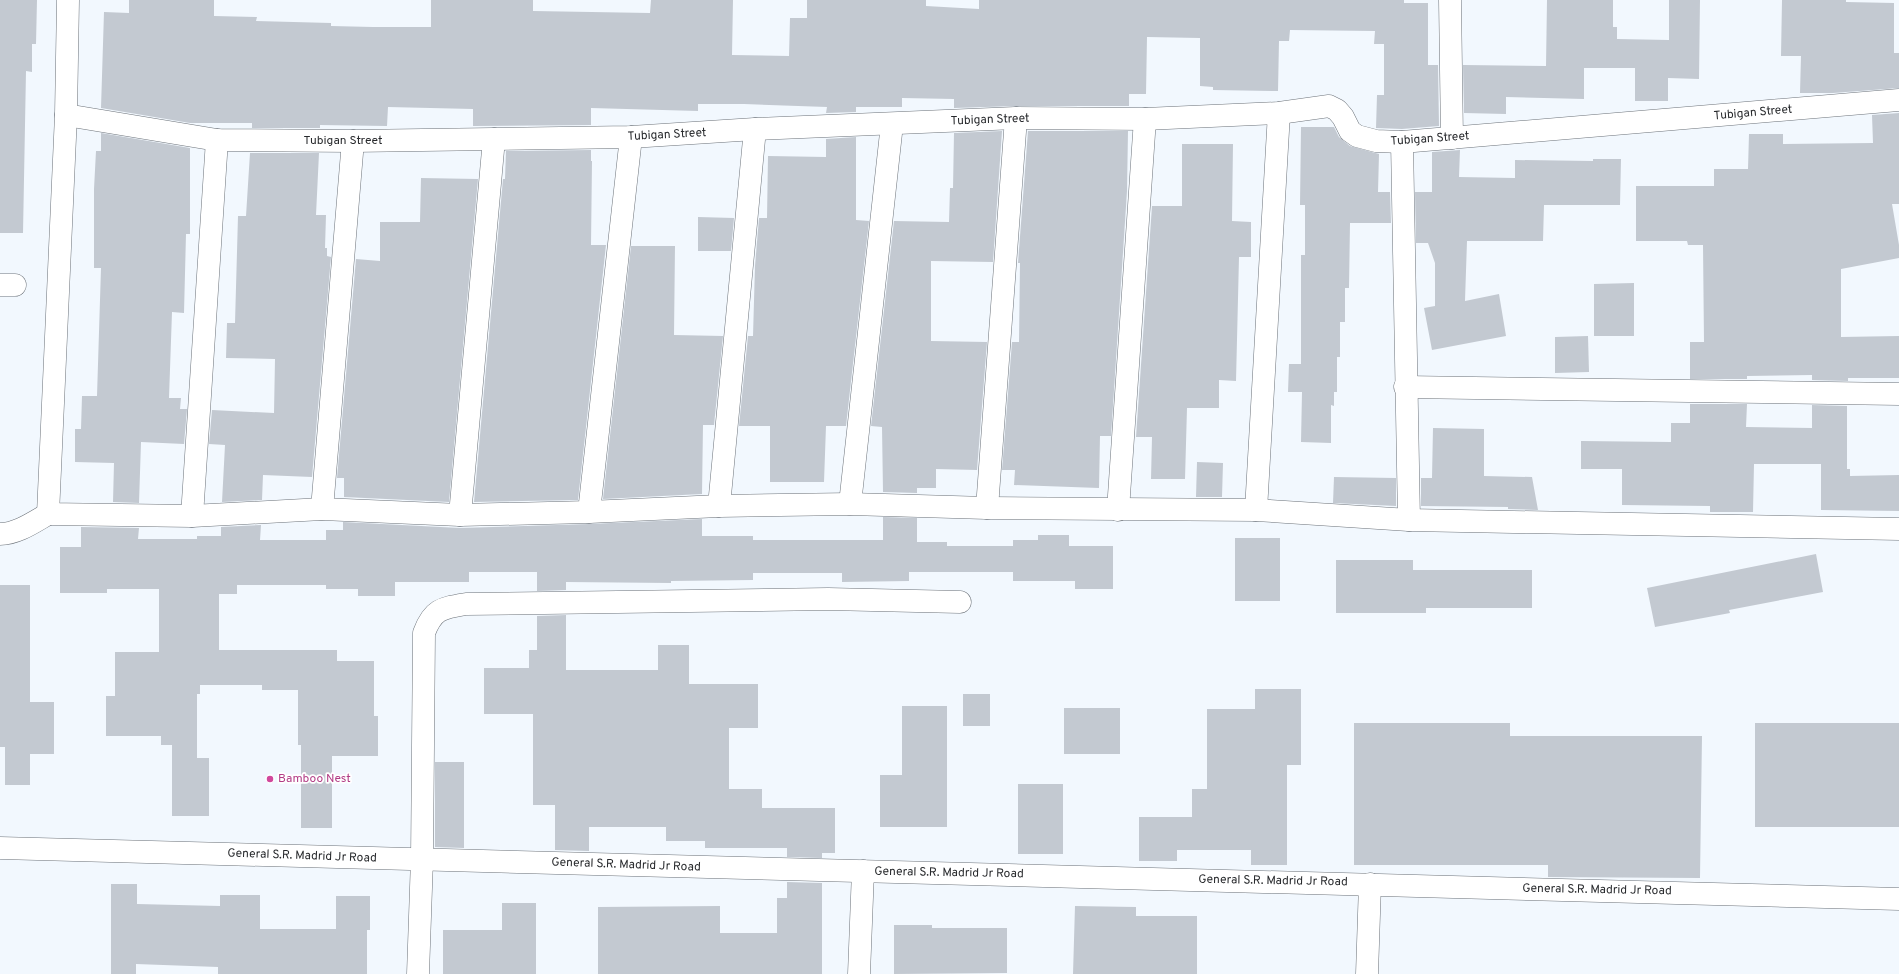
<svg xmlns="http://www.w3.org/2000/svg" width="1899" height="974" viewBox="0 0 1899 974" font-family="Overpass,sans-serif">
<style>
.building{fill:#c3c9d1}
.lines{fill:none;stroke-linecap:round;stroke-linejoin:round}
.street-casing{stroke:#6d737a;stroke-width:23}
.street{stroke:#fff;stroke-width:22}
.hotel-dot{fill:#d1479c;stroke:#fff;stroke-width:1.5}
.labels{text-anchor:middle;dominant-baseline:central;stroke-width:3.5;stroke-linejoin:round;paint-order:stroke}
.street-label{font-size:12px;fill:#27292c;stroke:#fff}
.hotel-label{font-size:12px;fill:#b23c85;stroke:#fff;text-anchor:start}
</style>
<rect width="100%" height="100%" fill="#f2f8fe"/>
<g class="building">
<path d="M 0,0 L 37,0 L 36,44 L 32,44 L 32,72 L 26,71 L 23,233 L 0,233 Z"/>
<path d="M 129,0 L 214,0 L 214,16 L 257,17 L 256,21 L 331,23 L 331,26 L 373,27 L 431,27 L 431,0 L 533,0 L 533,11 L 650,13 L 651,0 L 733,0 L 732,55 L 789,56 L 790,18 L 807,18 L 807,0 L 926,0 L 926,6 L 979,9 L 979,0 L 1404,0 L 1404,3 L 1428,3 L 1428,65 L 1438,65 L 1439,126 L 1402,129 L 1376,128 L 1377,95 L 1384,95 L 1384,44 L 1374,44 L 1375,31 L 1290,30 L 1289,41 L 1279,41 L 1278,91 L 1213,90 L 1213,87 L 1200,86 L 1200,38 L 1147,37 L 1146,94 L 1129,94 L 1129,106 L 1016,106 L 954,108 L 954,99 L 902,98 L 902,107 L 856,107 L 856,112 L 826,113 L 827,107 L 744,104 L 698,104 L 698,111 L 591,108 L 591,125 L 473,126 L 473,109 L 388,107 L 387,126 L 320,125 L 320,128 L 252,128 L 252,123 L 190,123 L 101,108 L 104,12 L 129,13 Z"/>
<path d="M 1547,0 L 1613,0 L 1613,27 L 1617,27 L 1617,39 L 1669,40 L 1669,0 L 1700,0 L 1699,79 L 1668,78 L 1668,101 L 1635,101 L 1635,68 L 1584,68 L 1584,99 L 1506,97 L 1506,114 L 1464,113 L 1463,65 L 1546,66 Z"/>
<path d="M 1782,0 L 1846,0 L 1846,2 L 1894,3 L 1894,53 L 1899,53 L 1899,88 L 1833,93 L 1800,93 L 1801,56 L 1781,56 Z"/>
<path d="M 1899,113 L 1899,204 L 1892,204 L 1899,245 L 1899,258 L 1841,269 L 1841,337 L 1899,336 L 1899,378 L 1848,378 L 1848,381 L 1812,380 L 1812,375 L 1747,376 L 1747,379 L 1690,379 L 1690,342 L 1704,342 L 1703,245 L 1688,245 L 1687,241 L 1636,241 L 1636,186 L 1714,186 L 1714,169 L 1748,169 L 1749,134 L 1783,134 L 1783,144 L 1873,143 L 1872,115 Z"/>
<path d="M 1301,127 L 1334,127 L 1339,137 L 1350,146 L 1379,154 L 1378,192 L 1390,192 L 1391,223 L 1350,223 L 1349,288 L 1345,288 L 1345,322 L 1340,322 L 1340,357 L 1337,357 L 1337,392 L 1334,392 L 1334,406 L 1331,405 L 1331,443 L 1301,442 L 1302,392 L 1288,392 L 1289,364 L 1301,364 L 1301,255 L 1305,255 L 1305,205 L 1300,205 Z"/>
<path d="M 1002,131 L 993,262 L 931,261 L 931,341 L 987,342 L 977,470 L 936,469 L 936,488 L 917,488 L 917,493 L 883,492 L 882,427 L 871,426 L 894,221 L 949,222 L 950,188 L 953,188 L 954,133 Z"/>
<path d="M 1028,131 L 1128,131 L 1127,191 L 1111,436 L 1100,436 L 1099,488 L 1014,485 L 1015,470 L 1002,470 L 1012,342 L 1019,342 L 1020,263 L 1018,263 Z"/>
<path d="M 101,133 L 190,148 L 190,234 L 186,234 L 184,313 L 172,312 L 169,398 L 181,398 L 180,409 L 187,409 L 184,444 L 141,442 L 139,503 L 113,502 L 114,463 L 75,462 L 75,429 L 81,429 L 82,396 L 97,396 L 101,268 L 94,268 L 94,189 L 96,151 L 101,151 Z"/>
<path d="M 856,137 L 856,220 L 869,221 L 846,426 L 826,426 L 824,482 L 770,482 L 770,426 L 739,426 L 748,336 L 753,336 L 755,266 L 759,218 L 767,218 L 768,156 L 826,157 L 826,139 Z"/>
<path d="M 1182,144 L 1233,144 L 1232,221 L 1251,222 L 1251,257 L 1239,257 L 1236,381 L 1219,380 L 1219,408 L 1187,408 L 1185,479 L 1151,479 L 1152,437 L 1136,437 L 1152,206 L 1182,206 Z"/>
<path d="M 591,150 L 591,161 L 592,161 L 591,245 L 606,245 L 578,500 L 474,502 L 503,179 L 505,179 L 506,151 Z"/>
<path d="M 1460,150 L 1459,177 L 1515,178 L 1515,160 L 1593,161 L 1593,159 L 1621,159 L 1620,205 L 1544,205 L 1543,241 L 1467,241 L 1465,301 L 1499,294 L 1506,336 L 1432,350 L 1424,308 L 1435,306 L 1435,263 L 1428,243 L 1416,243 L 1415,192 L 1432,192 L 1432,152 Z"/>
<path d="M 250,153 L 319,153 L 316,215 L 326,215 L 325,248 L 327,248 L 327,256 L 331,257 L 312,477 L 263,475 L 262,500 L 222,502 L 225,445 L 209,444 L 212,410 L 274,413 L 275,359 L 226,358 L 227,323 L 235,323 L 238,216 L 246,216 Z"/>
<path d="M 421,178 L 478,179 L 449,502 L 344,497 L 344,478 L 337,478 L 356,259 L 380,261 L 380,222 L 420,222 Z"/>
<path d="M 698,217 L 734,218 L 731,251 L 698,251 Z"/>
<path d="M 631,246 L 675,246 L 674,335 L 723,336 L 714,425 L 703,425 L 702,494 L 603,499 Z"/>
<path d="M 1634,283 L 1634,336 L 1594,336 L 1594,284 Z"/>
<path d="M 1588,336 L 1589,372 L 1555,373 L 1555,337 Z"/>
<path d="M 1690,404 L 1747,404 L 1746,427 L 1812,428 L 1812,405 L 1847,406 L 1847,469 L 1850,469 L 1850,476 L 1899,475 L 1899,511 L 1821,510 L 1821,464 L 1754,464 L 1753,512 L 1710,512 L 1710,506 L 1622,505 L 1622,469 L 1581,469 L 1581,441 L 1671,442 L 1671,423 L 1690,423 Z"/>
<path d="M 1433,428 L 1484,429 L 1484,476 L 1532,477 L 1538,510 L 1508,509 L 1508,507 L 1421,506 L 1421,478 L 1432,478 Z"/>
<path d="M 1197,462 L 1223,463 L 1222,497 L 1196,497 Z"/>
<path d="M 1334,477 L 1396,478 L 1396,506 L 1333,503 Z"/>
<path d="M 883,517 L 917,518 L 917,542 L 947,542 L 947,546 L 1013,546 L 1013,540 L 1038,540 L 1038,535 L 1069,535 L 1069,546 L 1113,546 L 1113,589 L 1075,589 L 1075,581 L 1013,581 L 1013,572 L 909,572 L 909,581 L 842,582 L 842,573 L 753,573 L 753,580 L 671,581 L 671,583 L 566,582 L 566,590 L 537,591 L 537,572 L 469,572 L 469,582 L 395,582 L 395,596 L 358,596 L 358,589 L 326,589 L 326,585 L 237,585 L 237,594 L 219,594 L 219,650 L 337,650 L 337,661 L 374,661 L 374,716 L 378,716 L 378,756 L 332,756 L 332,828 L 301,828 L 301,745 L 298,745 L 298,690 L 262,690 L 262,685 L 200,685 L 200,694 L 197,694 L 197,758 L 209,758 L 209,816 L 172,816 L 172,745 L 161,745 L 161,736 L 106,736 L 106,696 L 115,696 L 115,652 L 159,652 L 159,589 L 107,589 L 107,593 L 60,593 L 60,547 L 81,547 L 81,527 L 139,528 L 138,539 L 197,539 L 197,536 L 221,536 L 221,527 L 261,525 L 260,540 L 326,540 L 326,530 L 343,530 L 343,522 L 460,528 L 589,524 L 702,519 L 702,536 L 753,536 L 753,540 L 883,540 Z"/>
<rect x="1235" y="538" width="45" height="63"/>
<path d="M 1816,554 L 1823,592 L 1729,610 L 1730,613 L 1655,627 L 1647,588 Z"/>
<path d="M 1336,560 L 1413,560 L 1413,570 L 1532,570 L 1532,608 L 1426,608 L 1426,613 L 1336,613 Z"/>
<path d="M 0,585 L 30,585 L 30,702 L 54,702 L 54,754 L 30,754 L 30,785 L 5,785 L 5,747 L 0,747 Z"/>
<path d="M 566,615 L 566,670 L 658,670 L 658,645 L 689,645 L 689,684 L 758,684 L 758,728 L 729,728 L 729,789 L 762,789 L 762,808 L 835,808 L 835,853 L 822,853 L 822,858 L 787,857 L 787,848 L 705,848 L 705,841 L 666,841 L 666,827 L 589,827 L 589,851 L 555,850 L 555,805 L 533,805 L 533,714 L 484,714 L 484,668 L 529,668 L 529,650 L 537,650 L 537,616 Z"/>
<path d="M 1255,689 L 1301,689 L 1301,765 L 1287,765 L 1287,865 L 1251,865 L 1251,850 L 1177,850 L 1177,861 L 1139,861 L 1139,817 L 1192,817 L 1192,789 L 1207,789 L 1207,709 L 1255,709 Z"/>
<rect x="963" y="694" width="27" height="32"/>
<path d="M 902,706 L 947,706 L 947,827 L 880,827 L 880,775 L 902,775 Z"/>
<rect x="1064" y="708" width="56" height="46"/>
<path d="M 1354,723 L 1510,723 L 1510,736 L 1702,736 L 1700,878 L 1548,877 L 1548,865 L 1354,865 Z"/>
<rect x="1755" y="723" width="144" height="104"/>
<path d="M 435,762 L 464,762 L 464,848 L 435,847 Z"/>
<rect x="1018" y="784" width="45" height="70"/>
<path d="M 787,882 L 822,883 L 822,974 L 598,974 L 598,907 L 720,906 L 720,933 L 777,933 L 777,898 L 787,898 Z"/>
<path d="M 111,884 L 137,884 L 137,904 L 220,906 L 220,895 L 260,895 L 260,929 L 336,929 L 336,896 L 370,896 L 370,930 L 367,930 L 367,974 L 218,974 L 218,967 L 136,964 L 136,974 L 111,974 Z"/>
<path d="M 502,903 L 536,903 L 536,974 L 443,974 L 443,930 L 502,930 Z"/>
<path d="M 1075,906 L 1136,907 L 1136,916 L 1197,916 L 1197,974 L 1073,974 Z"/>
<path d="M 894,925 L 932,925 L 932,928 L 1007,928 L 1007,973 L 894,974 Z"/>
</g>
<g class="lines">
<g class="street-casing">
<g id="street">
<path d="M 68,0 L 66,115 L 48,514 L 192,516 L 322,509 L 460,515 L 589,512 L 631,137"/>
<path d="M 1450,0 L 1452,138"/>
<path d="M 66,115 L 217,140 L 353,141 L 631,137 L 755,129 L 1016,118 L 1145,119 L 1279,113 L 1329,106 L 1337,110 L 1343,117 L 1350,131 L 1357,136 L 1376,141 L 1402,142 L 1899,100"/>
<path d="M 1402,142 L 1409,520"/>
<path d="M 0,285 L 15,285"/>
<path d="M 1405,387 L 1899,394"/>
<path d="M 850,504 L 892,124"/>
<path d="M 719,506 L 755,129"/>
<path d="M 987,508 L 1016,118"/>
<path d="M 322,509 L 353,141"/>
<path d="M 1118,510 L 1145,119"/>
<path d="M 1256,510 L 1279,113"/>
<path d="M 589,512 L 719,506 L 850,504 L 987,508 L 1256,510 L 1409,520 L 1899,529"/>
<path d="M 460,515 L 494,139"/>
<path d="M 192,516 L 217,140"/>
<path d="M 0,534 C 17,534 34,522 48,514"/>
<path d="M 0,848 L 1899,899"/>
<path d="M 418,974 L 422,859 L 424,633 C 433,609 442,608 466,604 L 828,599 L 960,602"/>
<path d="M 859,974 L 863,871"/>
<path d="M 1367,974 L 1370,884"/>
</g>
</g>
<use href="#street" class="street"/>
</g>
<circle class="hotel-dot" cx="270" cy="779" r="4"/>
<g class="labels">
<g class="street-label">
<text transform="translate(1753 113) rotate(-5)">Tubigan Street</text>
<text transform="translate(990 120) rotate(-2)">Tubigan Street</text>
<text transform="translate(667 135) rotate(-3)">Tubigan Street</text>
<text transform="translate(1430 139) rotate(-4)">Tubigan Street</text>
<text x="343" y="141">Tubigan Street</text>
<text transform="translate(302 856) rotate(2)">General S.R. Madrid Jr Road</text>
<text transform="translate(626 865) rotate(2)">General S.R. Madrid Jr Road</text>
<text transform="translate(949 873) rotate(1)">General S.R. Madrid Jr Road</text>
<text transform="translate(1273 881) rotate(1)">General S.R. Madrid Jr Road</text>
<text transform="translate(1597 890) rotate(1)">General S.R. Madrid Jr Road</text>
</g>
<g class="hotel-label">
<text x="278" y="779">Bamboo Nest</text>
</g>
</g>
</svg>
